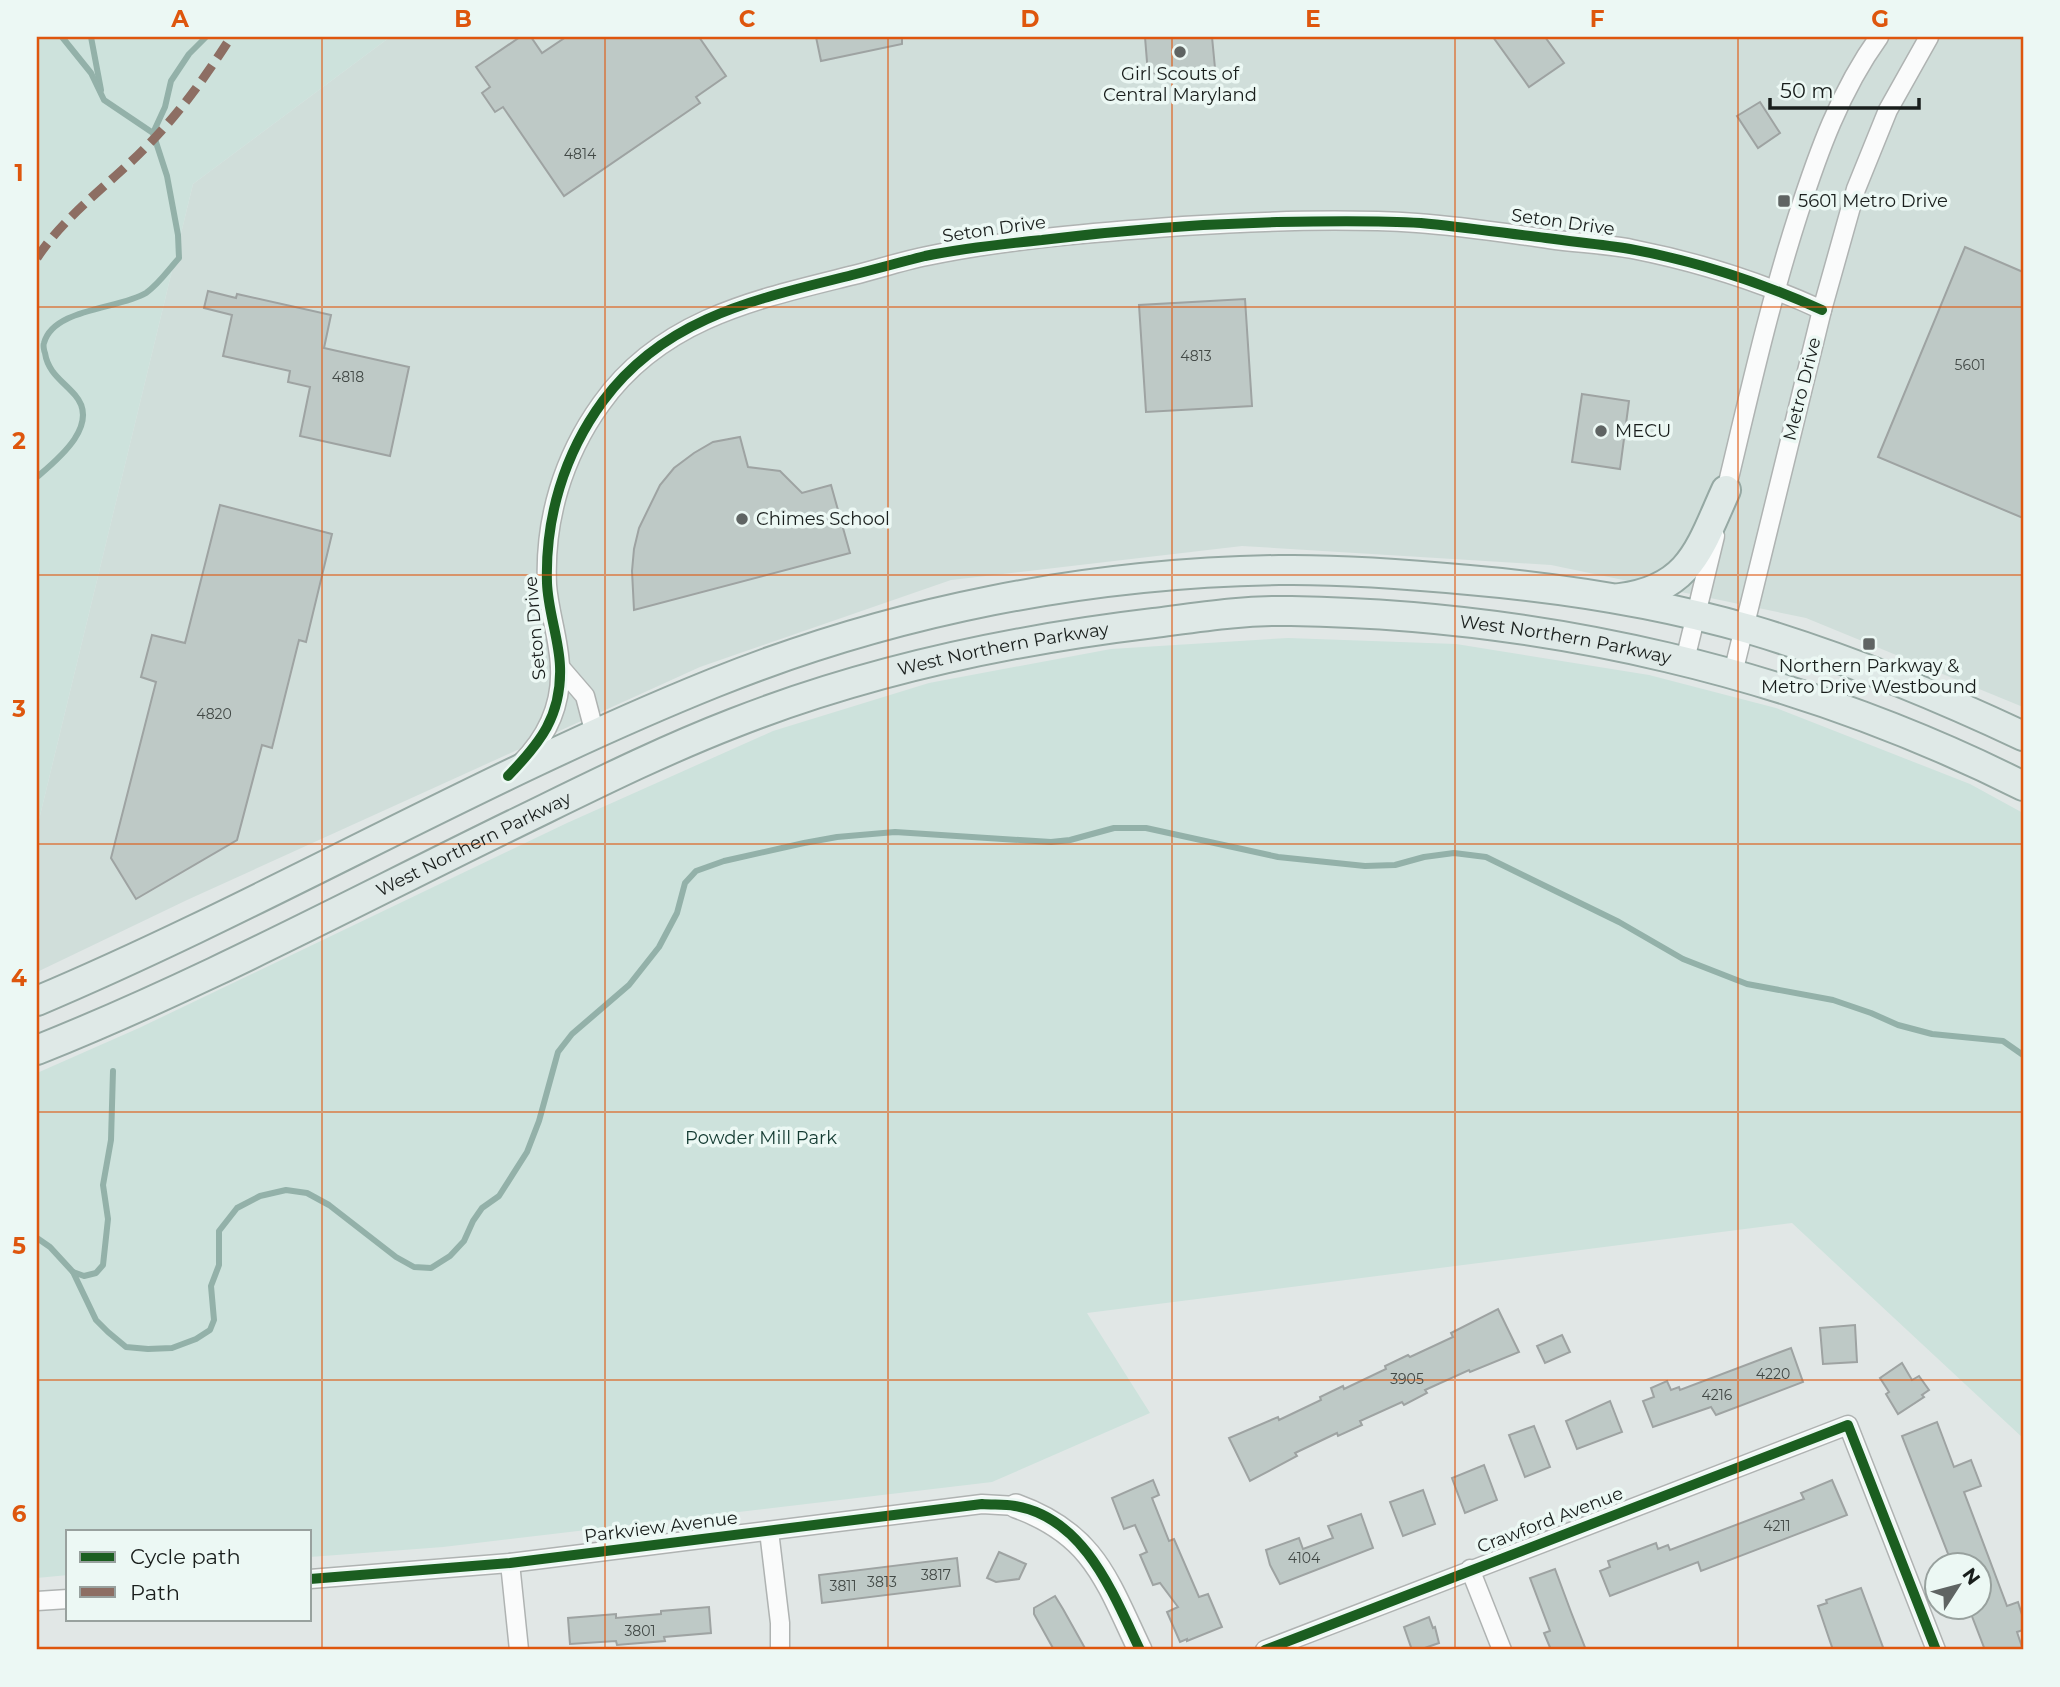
<svg xmlns="http://www.w3.org/2000/svg" width="2060" height="1687" viewBox="0 0 2060 1687" font-family="Montserrat,sans-serif">
<style>
.built{fill:#d0deda}
.green{fill:#cde2dc}
.lines{fill:none;stroke-linecap:round;stroke-linejoin:round}
.stream{stroke:#93b1a9;stroke-width:6}
.building{fill:#bec9c6;stroke:#9ea3a2;stroke-width:2}
.minor-casing{stroke:#afb3b2;stroke-width:21}
.tertiary-casing{stroke:#afb3b2;stroke-width:26}
.primary-casing{stroke:#95a8a3;stroke-width:32}
.minor{stroke:#fafbfb;stroke-width:18}
.tertiary{stroke:#fafbfb;stroke-width:23}
.primary{stroke:#dfe9e7;stroke-width:28}
.quiet{stroke:#8d6e63;stroke-width:9;stroke-dasharray:18 9;stroke-linecap:butt}
.cycleway-casing{stroke:#ecf8f4;stroke-width:15}
.cycleway{stroke:#1b5e20;stroke-width:10}
.grid{fill:none;stroke:#de560d;stroke-width:2;stroke-opacity:0.55}
.poi-dot{fill:#5f6463;stroke:#ecf8f4;stroke-width:2.5}
.labels{text-anchor:middle;dominant-baseline:central;stroke-width:7;stroke-linejoin:round;paint-order:stroke}
.number-label{font-size:14px;fill:#424946}
.poi-label{font-size:18px;fill:#191e1c;stroke:#ecf8f4;text-anchor:start}
.street-label{font-size:18px;fill:#191e1c;stroke:#ecf8f4}
.park-label{font-size:18px;fill:#133a31;stroke:#ecf8f4}
.neatline{fill:none;stroke:#de560d;stroke-width:2.5}
.grid-label{font-size:23px;text-anchor:middle;font-weight:bold;fill:#de560d}
</style>
<rect width="100%" height="100%" fill="#e1e7e6"/>
<path class="built" d="M 390,37 L 2023,37 L 2023,707 L 1806,618 L 1551,565 L 1242,546 L 951,580 L 700,667 L 187,900 L 37,972 L 37,828 L 193,184 Z"/>
<g class="green">
<path d="M 37,37 L 390,37 L 193,184 L 37,828 Z"/>
<path d="M 1288,638 L 1456,644 L 1649,675 L 1776,708 L 1970,784 L 2023,813 L 2023,1438 L 1792,1223 L 1087,1313 L 1150,1413 L 992,1482 L 443,1547 L 310,1557 L 310,1531 L 68,1531 L 68,1575 L 37,1578 L 37,1073 L 139,1028 L 567,823 L 773,731 L 929,683 L 1111,649 Z"/>
</g>
<g class="lines">
<g class="stream">
<path d="M 91,37 L 101,90"/>
<path d="M 153,133 L 165,107 L 171,81 L 189,54 L 206,37"/>
<path d="M 37,477 C 57,460 101,425 75,395 C 63,381 48,373 45,353 C 44,351 43,345 44,343 C 53,308 120,309 146,293 C 159,284 169,269 179,258 L 178,235 L 167,176 L 153,133 L 104,100 L 91,73 L 62,37"/>
<path d="M 37,1238 L 50,1247 L 73,1272 L 96,1320 L 108,1332 L 126,1347 L 148,1349 L 172,1348 L 196,1339 L 210,1330 L 214,1320 L 211,1286 L 219,1265 L 219,1231 L 237,1208 L 260,1196 L 286,1190 L 307,1193 L 329,1205 L 396,1257 L 414,1267 L 431,1268 L 450,1256 L 464,1241 L 473,1221 L 482,1208 L 499,1196 L 527,1152 L 539,1121 L 558,1052 L 572,1034 L 629,985 L 659,947 L 677,913 L 685,883 L 696,871 L 724,861 L 804,843 L 837,837 L 895,832 L 1051,842 L 1070,840 L 1114,828 L 1146,828 L 1278,857 L 1365,866 L 1395,865 L 1424,857 L 1454,853 L 1486,857 L 1619,922 L 1683,959 L 1747,984 L 1833,1000 L 1871,1013 L 1898,1025 L 1932,1034 L 2003,1041 L 2023,1055"/>
<path d="M 73,1272 L 84,1276 L 96,1273 L 103,1265 L 108,1219 L 103,1185 L 111,1140 L 113,1071"/>
</g>
</g>
<g class="building">
<path d="M 520,37 L 531,37 L 542,53 L 566,37 L 699,37 L 726,76 L 696,97 L 700,103 L 564,196 L 503,107 L 495,112 L 482,93 L 490,87 L 476,67 Z"/>
<path d="M 816,37 L 902,37 L 902,44 L 821,61 Z"/>
<path d="M 1145,37 L 1212,37 L 1215,68 L 1148,74 Z"/>
<path d="M 1493,37 L 1545,37 L 1564,63 L 1529,87 Z"/>
<path d="M 1760,102 L 1780,133 L 1758,148 L 1737,116 Z"/>
<path d="M 1965,247 L 2023,272 L 2023,518 L 1878,457 Z"/>
<path d="M 208,291 L 236,298 L 237,294 L 331,315 L 324,348 L 409,367 L 390,456 L 300,436 L 310,387 L 288,382 L 290,371 L 223,356 L 232,315 L 204,308 Z"/>
<path d="M 1245,299 L 1252,406 L 1146,412 L 1139,305 Z"/>
<path d="M 1582,394 L 1629,401 L 1620,469 L 1572,462 Z"/>
<path d="M 740,437 L 748,467 L 780,471 L 802,493 L 831,485 L 850,553 L 634,610 L 632,571 L 634,549 L 639,528 L 660,485 L 674,468 L 694,453 L 713,442 Z"/>
<path d="M 220,505 L 332,534 L 306,642 L 299,640 L 272,748 L 262,745 L 237,840 L 136,899 L 111,858 L 156,682 L 141,677 L 152,635 L 185,643 Z"/>
<path d="M 1498,1309 L 1519,1352 L 1470,1372 L 1469,1370 L 1425,1390 L 1427,1393 L 1404,1405 L 1402,1402 L 1360,1421 L 1362,1425 L 1338,1436 L 1337,1433 L 1295,1453 L 1297,1456 L 1250,1481 L 1229,1438 L 1278,1417 L 1279,1420 L 1321,1400 L 1320,1397 L 1343,1386 L 1344,1389 L 1386,1369 L 1385,1366 L 1408,1355 L 1410,1357 L 1453,1337 L 1451,1333 Z"/>
<path d="M 1855,1325 L 1857,1362 L 1823,1364 L 1820,1328 Z"/>
<path d="M 1562,1335 L 1570,1352 L 1545,1363 L 1537,1346 Z"/>
<path d="M 1791,1348 L 1803,1382 L 1716,1415 L 1711,1407 L 1653,1427 L 1643,1401 L 1654,1397 L 1651,1388 L 1667,1381 L 1671,1390 L 1679,1387 L 1680,1390 Z"/>
<path d="M 1902,1363 L 1912,1380 L 1919,1376 L 1929,1390 L 1922,1395 L 1924,1397 L 1898,1414 L 1886,1394 L 1889,1392 L 1880,1378 Z"/>
<path d="M 1610,1401 L 1622,1432 L 1577,1449 L 1566,1421 Z"/>
<path d="M 1937,1422 L 1954,1467 L 1971,1460 L 1981,1486 L 1964,1492 L 2007,1606 L 2018,1602 L 2023,1618 L 2023,1630 L 2017,1632 L 2023,1650 L 1985,1650 L 1968,1606 L 1979,1606 L 1979,1564 L 1952,1564 L 1902,1436 Z"/>
<path d="M 1534,1426 L 1550,1467 L 1525,1477 L 1509,1435 Z"/>
<path d="M 1484,1465 L 1497,1500 L 1465,1513 L 1452,1478 Z"/>
<path d="M 1153,1480 L 1159,1495 L 1152,1498 L 1169,1541 L 1174,1539 L 1199,1597 L 1208,1594 L 1222,1627 L 1187,1641 L 1187,1639 L 1180,1642 L 1167,1612 L 1178,1607 L 1160,1583 L 1153,1585 L 1140,1555 L 1147,1552 L 1135,1525 L 1124,1529 L 1112,1498 Z"/>
<path d="M 1832,1480 L 1847,1515 L 1701,1571 L 1698,1562 L 1610,1596 L 1600,1571 L 1610,1567 L 1608,1561 L 1656,1543 L 1658,1549 L 1668,1545 L 1670,1550 L 1804,1499 L 1801,1493 Z"/>
<path d="M 1423,1490 L 1435,1524 L 1403,1536 L 1390,1502 Z"/>
<path d="M 1361,1514 L 1373,1548 L 1280,1584 L 1270,1565 L 1266,1550 L 1299,1538 L 1303,1549 L 1333,1538 L 1328,1526 Z"/>
<path d="M 999,1552 L 1026,1564 L 1019,1579 L 996,1582 L 987,1578 Z"/>
<path d="M 957,1558 L 960,1586 L 822,1603 L 819,1575 Z"/>
<path d="M 1555,1569 L 1571,1612 L 1586,1650 L 1551,1650 L 1544,1633 L 1550,1631 L 1530,1578 Z"/>
<path d="M 1861,1588 L 1884,1650 L 1833,1650 L 1818,1606 L 1827,1603 L 1826,1600 Z"/>
<path d="M 1055,1596 L 1063,1609 L 1086,1650 L 1054,1650 L 1034,1614 L 1034,1608 Z"/>
<path d="M 709,1607 L 711,1633 L 664,1637 L 665,1641 L 628,1644 L 617,1645 L 616,1641 L 570,1644 L 568,1618 L 616,1614 L 616,1618 L 661,1614 L 661,1611 Z"/>
<path d="M 1429,1617 L 1433,1628 L 1435,1627 L 1439,1643 L 1419,1650 L 1412,1650 L 1404,1627 Z"/>
</g>
<g class="lines">
<g class="minor-casing">
<g id="minor">
<path d="M 1724,499 C 1747,404 1768,308 1798,215 C 1818,153 1840,91 1879,37"/>
<path d="M 1685,660 L 1715,536"/>
<path d="M 560,667 L 585,696 L 595,734"/>
<path d="M 1733,673 L 1822,310 L 1856,189 L 1888,110 L 1929,37"/>
<path d="M 520,764 C 547,737 562,706 560,667 C 559,639 549,612 547,585 C 544,520 563,457 601,404 C 662,318 758,299 854,275 C 878,269 902,261 927,256 C 1008,239 1100,232 1183,226 C 1261,221 1339,218 1417,223 C 1461,226 1505,233 1549,239 C 1576,243 1605,244 1632,249 C 1698,262 1761,282 1822,310"/>
<path d="M 769,1531 L 780,1623 L 780,1650"/>
<path d="M 510,1563 L 519,1650"/>
<path d="M 1470,1569 L 1502,1650"/>
<path d="M 310,1579 L 510,1563 L 982,1504 L 1016,1506"/>
<path d="M 37,1601 L 68,1599"/>
<path d="M 1265,1650 L 1848,1425 L 1936,1650"/>
</g>
</g>
<g class="tertiary-casing">
<path id="tertiary" d="M 1016,1506 C 1094,1534 1107,1581 1140,1650"/>
</g>
<g class="primary-casing">
<g id="primary">
<path d="M 1620,598 C 1691,589 1700,547 1726,490"/>
<path d="M 37,1001 C 266,904 483,776 714,683 C 893,611 1086,573 1279,570 C 1342,569 1406,574 1469,580 C 1561,588 1659,603 1749,629 C 1843,657 1934,694 2023,736"/>
<path id="s1" d="M 37,1050 C 200,985 356,901 514,824 C 586,789 659,752 734,723 C 869,670 1011,640 1154,623 C 1200,617 1244,610 1291,611 C 1544,615 1796,672 2023,786"/>
</g>
</g>
<use href="#minor" class="minor"/>
<use href="#tertiary" class="tertiary"/>
<use href="#primary" class="primary"/>
<path class="quiet" d="M 37,258 C 65,215 110,184 146,147 C 179,114 206,76 231,37"/>
<g class="cycleway-casing">
<g id="cycleway">
<path d="M 508,776 C 540,743 562,716 560,666 C 559,639 548,611 547,583 C 545,518 564,454 603,401 C 665,317 757,299 852,275 C 876,269 901,262 925,256 C 964,248 1003,244 1042,240 C 1120,230 1199,224 1277,222 C 1325,221 1373,220 1421,223 C 1463,227 1504,233 1546,238 C 1574,242 1602,244 1630,249 C 1696,261 1760,282 1822,310"/>
<path d="M 310,1579 L 510,1563 L 982,1504 C 993,1505 1004,1504 1015,1506 C 1085,1518 1113,1594 1140,1650"/>
<path d="M 1265,1650 L 1848,1425 L 1936,1650"/>
</g>
</g>
<use href="#cycleway" class="cycleway"/>
</g>
<path class="grid" d="M 322,37 L 322,1650M 605,37 L 605,1650M 888,37 L 888,1650M 1172,37 L 1172,1650M 1455,37 L 1455,1650M 1738,37 L 1738,1650M 37,307 L 2023,307M 37,575 L 2023,575M 37,844 L 2023,844M 37,1112 L 2023,1112M 37,1380 L 2023,1380"/>
<g class="poi-dot">
<circle cx="1180" cy="52" r="7"/>
<rect x="1777" y="194" width="14" height="14" rx="3.5"/>
<circle cx="1601" cy="431" r="7"/>
<circle cx="742" cy="519" r="7"/>
<rect x="1862" y="637" width="14" height="14" rx="3.5"/>
</g>
<g class="labels">
<g class="number-label">
<text x="580" y="154">4814</text>
<text x="1196" y="356">4813</text>
<text x="1970" y="365">5601</text>
<text x="348" y="377">4818</text>
<text x="214" y="714">4820</text>
<text x="1773" y="1374">4220</text>
<text x="1407" y="1379">3905</text>
<text x="1717" y="1395">4216</text>
<text x="1777" y="1526">4211</text>
<text x="1304" y="1558">4104</text>
<text x="936" y="1575">3817</text>
<text x="882" y="1582">3813</text>
<text x="843" y="1586">3811</text>
<text x="640" y="1631">3801</text>
</g>
<g class="poi-label">
<text x="1180" y="74" text-anchor="middle">Girl Scouts of<tspan x="1180" dy="21">Central Maryland</tspan></text>
<text x="1798" y="201">5601 Metro Drive</text>
<text x="1615" y="431">MECU</text>
<text x="756" y="519">Chimes School</text>
<text x="1869" y="666" text-anchor="middle">Northern Parkway &amp;<tspan x="1869" dy="21">Metro Drive Westbound</tspan></text>
</g>
<g class="street-label">
<text transform="translate(1563 222) rotate(8)">Seton Drive</text>
<text transform="translate(994 229) rotate(-8)">Seton Drive</text>
<text transform="translate(1802 389) rotate(-76)">Metro Drive</text>
<text transform="translate(535 628) rotate(-95)">Seton Drive</text>
<text stroke="none"><textPath href="#s1" startOffset="1617">West Northern Parkway</textPath></text>
<text stroke="none"><textPath href="#s1" startOffset="1050">West Northern Parkway</textPath></text>
<text stroke="none"><textPath href="#s1" startOffset="483">West Northern Parkway</textPath></text>
<text transform="translate(1550 1520) rotate(-21)">Crawford Avenue</text>
<text transform="translate(661 1527) rotate(-7)">Parkview Avenue</text>
</g>
<g class="park-label">
<text x="761" y="1138">Powder Mill Park</text>
</g>
</g>
<rect width="2060" height="1687" fill="none" stroke="#ecf8f4" stroke-width="77"/>
<rect x="66" y="1530" width="245" height="91" fill="#ecf8f4" stroke="#98a19e" stroke-width="2"/>
<rect x="80" y="1552" width="35" height="10" fill="#1b5e20" stroke="#98a19e" stroke-width="2"/>
<text x="130" y="1564" font-size="21" fill="#191e1c">Cycle path</text>
<rect x="80" y="1587" width="35" height="10" fill="#8d6e63" stroke="#98a19e" stroke-width="2"/>
<text x="130" y="1600" font-size="21" fill="#191e1c">Path</text>
<g transform="translate(1958 1586) rotate(54)"><circle r="33" fill="#ecf8f4" stroke="#98a19e" stroke-width="2"/>
<path d="M0-5L12 26L0 18L-12 26Z" fill="#5f6463"/>
<text y="-10" font-size="19" font-weight="bold" text-anchor="middle" fill="#191e1c">N</text>
</g>
<path d="M1770 98v10h149v-10" fill="none" stroke="#191e1c" stroke-width="3.5"/>
<text x="1780" y="98" font-size="21" fill="#191e1c" stroke="#ecf8f4" stroke-width="5" paint-order="stroke">50 m</text>
<rect x="38" y="38" width="1984" height="1610" class="neatline"/>
<g class="grid-label">
<text x="180" y="27">A</text>
<text x="463" y="27">B</text>
<text x="747" y="27">C</text>
<text x="1030" y="27">D</text>
<text x="1313" y="27">E</text>
<text x="1597" y="27">F</text>
<text x="1880" y="27">G</text>
<text x="19" y="181">1</text>
<text x="19" y="449">2</text>
<text x="19" y="717">3</text>
<text x="19" y="986">4</text>
<text x="19" y="1254">5</text>
<text x="19" y="1522">6</text>
</g>
</svg>
